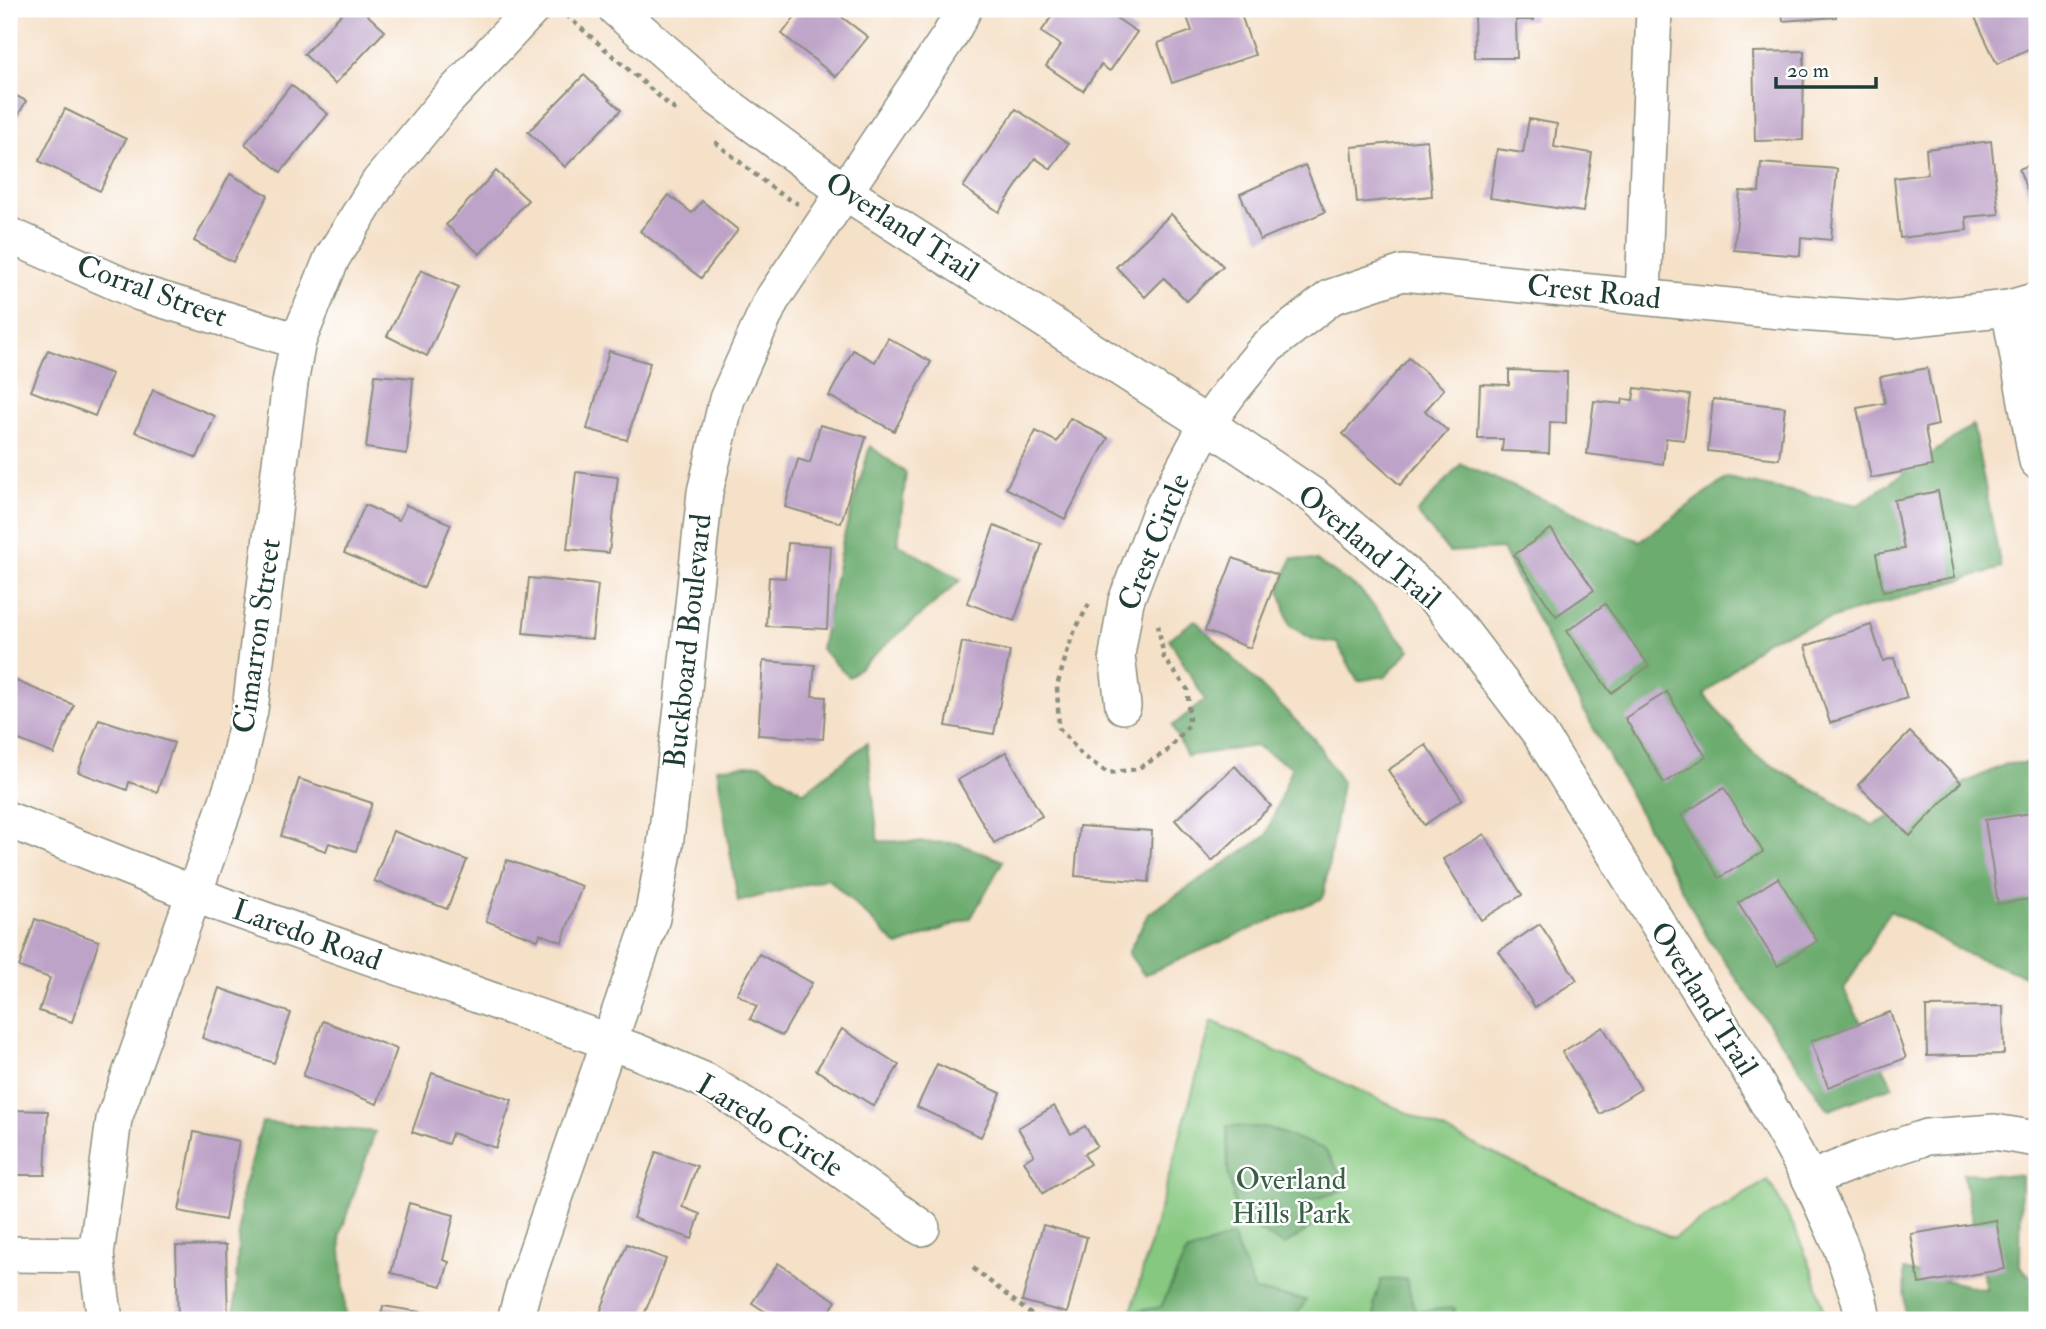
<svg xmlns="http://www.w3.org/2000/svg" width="2046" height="1329" viewBox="0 0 2046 1329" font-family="'IM FELL Double Pica',serif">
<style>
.green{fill:#86c880;stroke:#52825a;stroke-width:2}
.forest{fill:#6cac6e;stroke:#467451;stroke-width:2}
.building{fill:#bda3c8}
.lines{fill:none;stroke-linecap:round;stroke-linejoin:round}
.minor-casing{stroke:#8a8e7e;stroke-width:38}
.path{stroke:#8a8e7e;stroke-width:4.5;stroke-dasharray:5 5;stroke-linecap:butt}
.minor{stroke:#fff;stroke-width:35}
.labels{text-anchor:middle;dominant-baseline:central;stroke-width:5;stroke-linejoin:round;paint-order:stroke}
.street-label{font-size:30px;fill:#1f3d34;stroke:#fff}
.park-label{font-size:30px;fill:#396047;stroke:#fff}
</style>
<rect width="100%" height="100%" fill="#fff"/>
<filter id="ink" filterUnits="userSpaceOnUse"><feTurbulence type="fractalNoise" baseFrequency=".0143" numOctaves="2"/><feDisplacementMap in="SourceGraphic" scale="14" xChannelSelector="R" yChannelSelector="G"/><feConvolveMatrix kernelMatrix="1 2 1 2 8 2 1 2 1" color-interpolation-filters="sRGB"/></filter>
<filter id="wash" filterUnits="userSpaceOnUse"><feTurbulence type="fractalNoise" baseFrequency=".00686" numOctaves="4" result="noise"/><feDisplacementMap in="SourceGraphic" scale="28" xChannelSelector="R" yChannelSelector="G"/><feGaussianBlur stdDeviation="1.57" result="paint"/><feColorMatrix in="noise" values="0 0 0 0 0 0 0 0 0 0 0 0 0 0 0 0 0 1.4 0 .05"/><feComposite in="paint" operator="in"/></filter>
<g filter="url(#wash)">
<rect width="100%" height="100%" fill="#f5e0c8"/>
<path class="green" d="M 1212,1021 L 1673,1238 L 1768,1180 L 1792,1223 L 1812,1269 L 1827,1320 L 1129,1320 Z"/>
<g class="forest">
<path d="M 1973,425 L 2001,568 L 1855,611 L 1766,640 L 1704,695 L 1755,755 L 1873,825 L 2006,764 L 2037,762 L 2037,980 L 1971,956 L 1890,911 L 1844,990 L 1893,1086 L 1829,1110 L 1708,938 L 1571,687 L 1502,549 L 1449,552 L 1417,513 L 1461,464 L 1640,541 L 1727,478 L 1858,505 Z"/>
<path d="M 870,446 L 906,473 L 898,544 L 961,580 L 849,677 L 821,649 L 843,539 Z"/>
<path d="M 1292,558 L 1317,561 L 1361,591 L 1410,650 L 1386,676 L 1358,681 L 1337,643 L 1314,640 L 1290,626 L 1280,590 Z"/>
<path d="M 1195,620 L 1315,740 L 1342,783 L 1323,898 L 1144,975 L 1128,953 L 1148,914 L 1266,836 L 1292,767 L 1256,746 L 1187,756 L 1172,726 L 1205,700 L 1169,639 Z"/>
<path d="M 867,743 L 878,841 L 957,843 L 1003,861 L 971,918 L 898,946 L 828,878 L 738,902 L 717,768 L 760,764 L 804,792 Z"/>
<path d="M 262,1122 L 375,1132 L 340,1235 L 346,1320 L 234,1320 L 241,1196 Z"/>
<path d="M 1227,1126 L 1268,1128 L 1325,1149 L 1349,1188 L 1303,1203 L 1310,1228 L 1285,1245 L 1238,1219 L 1228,1173 Z"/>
<path d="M 1963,1173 L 2021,1176 L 2020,1266 L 2037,1284 L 2037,1320 L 1905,1320 L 1904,1270 L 1986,1290 Z"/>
<path d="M 1232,1236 L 1255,1291 L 1306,1300 L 1294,1320 L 1090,1320 L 1161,1307 L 1186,1253 Z"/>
<path d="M 1406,1279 L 1415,1311 L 1455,1308 L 1452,1320 L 1375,1320 L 1374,1303 L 1381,1280 Z"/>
</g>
<g id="blocks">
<g class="building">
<path d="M 346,9 L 361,9 L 385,31 L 335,84 L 304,54 Z"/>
<path d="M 801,9 L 831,9 L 868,37 L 836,77 L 782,34 Z"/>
<path d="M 1057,9 L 1103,9 L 1137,32 L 1110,71 L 1101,65 L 1083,91 L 1046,66 L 1061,45 L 1041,32 Z"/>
<path d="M 1212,9 L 1239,9 L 1255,55 L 1172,83 L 1158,43 L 1192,31 L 1187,17 Z"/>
<path d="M 1474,9 L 1534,9 L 1534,20 L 1516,20 L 1517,58 L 1475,58 Z"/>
<path d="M 1782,9 L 1835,9 L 1836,17 L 1783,21 Z"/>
<path d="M 1971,9 L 2037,9 L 2037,15 L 2031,18 L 2037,32 L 2037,45 L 1997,64 Z"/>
<path d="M 1804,51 L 1803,140 L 1755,141 L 1753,52 Z"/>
<path d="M 584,75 L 621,110 L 565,167 L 528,132 Z"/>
<path d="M 291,85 L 328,114 L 281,172 L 245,144 Z"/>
<path d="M 9,92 L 26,101 L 9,133 Z"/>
<path d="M 65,109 L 126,139 L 100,191 L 39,161 Z"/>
<path d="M 1016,109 L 1068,144 L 1051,169 L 1035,158 L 999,212 L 963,187 Z"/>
<path d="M 1529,119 L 1557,124 L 1554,147 L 1592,153 L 1583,212 L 1490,198 L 1497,149 L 1523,153 Z"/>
<path d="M 1427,140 L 1432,196 L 1357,203 L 1352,147 Z"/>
<path d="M 1991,141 L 1999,214 L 1966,217 L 1967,230 L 1900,238 L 1894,178 L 1928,174 L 1926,149 Z"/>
<path d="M 2037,162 L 2037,217 L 2019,169 Z"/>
<path d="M 1761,163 L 1837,169 L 1831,240 L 1801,237 L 1800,256 L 1734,250 L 1740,191 L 1759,192 Z"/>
<path d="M 1305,165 L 1325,212 L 1260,240 L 1240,194 Z"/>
<path d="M 496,171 L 528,200 L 480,254 L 446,225 Z"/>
<path d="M 230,174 L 268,195 L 233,262 L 194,241 Z"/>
<path d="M 669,195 L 692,213 L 702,201 L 738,230 L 701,278 L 640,231 Z"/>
<path d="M 1171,214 L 1223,266 L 1187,301 L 1164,278 L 1145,297 L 1116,267 Z"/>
<path d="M 421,270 L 459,287 L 427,356 L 387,336 Z"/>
<path d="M 9,329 L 16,332 L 9,349 Z"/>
<path d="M 888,338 L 931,362 L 894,431 L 829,396 L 853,350 L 875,362 Z"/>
<path d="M 48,350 L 112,374 L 95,416 L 31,391 Z"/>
<path d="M 609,351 L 650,363 L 627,440 L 587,429 Z"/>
<path d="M 1409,358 L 1444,389 L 1425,411 L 1448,431 L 1400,485 L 1343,434 Z"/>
<path d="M 1927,368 L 1938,425 L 1925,428 L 1932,466 L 1871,478 L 1857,408 L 1885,403 L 1880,377 Z"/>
<path d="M 1509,370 L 1567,372 L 1566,423 L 1550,422 L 1549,453 L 1502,451 L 1503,439 L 1478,439 L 1480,384 L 1509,385 Z"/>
<path d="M 375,375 L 413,378 L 407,454 L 366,448 Z"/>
<path d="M 1635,388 L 1690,395 L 1684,440 L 1666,438 L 1663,464 L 1587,454 L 1594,401 L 1622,404 L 1623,399 L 1633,400 Z"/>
<path d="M 153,390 L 215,416 L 197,458 L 135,432 Z"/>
<path d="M 1713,399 L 1785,407 L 1779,459 L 1708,451 Z"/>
<path d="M 1070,418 L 1108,438 L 1065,519 L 1006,488 L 1036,431 L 1057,442 Z"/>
<path d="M 820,425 L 866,437 L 841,523 L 785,507 L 798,459 L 810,463 Z"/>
<path d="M 576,472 L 618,477 L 609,553 L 567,549 Z"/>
<path d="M 1938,491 L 1954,578 L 1883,591 L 1876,554 L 1904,549 L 1894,500 Z"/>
<path d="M 365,505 L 399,520 L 406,505 L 451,524 L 424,588 L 344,553 Z"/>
<path d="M 994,526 L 1042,544 L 1014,621 L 967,603 Z"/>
<path d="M 1551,529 L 1594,590 L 1556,616 L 1514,555 Z"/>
<path d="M 788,543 L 831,546 L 827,629 L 766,626 L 769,577 L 785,578 Z"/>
<path d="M 1233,558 L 1278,575 L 1250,648 L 1205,631 Z"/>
<path d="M 529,578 L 598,585 L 592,639 L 523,633 Z"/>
<path d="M 1605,604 L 1649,666 L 1611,693 L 1567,631 Z"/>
<path d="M 1871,625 L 1883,661 L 1894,658 L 1907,698 L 1830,723 L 1805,646 Z"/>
<path d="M 962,642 L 1010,651 L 994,734 L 946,726 Z"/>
<path d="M 763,661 L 815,665 L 812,696 L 826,697 L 823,739 L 758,735 Z"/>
<path d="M 9,678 L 74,705 L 54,754 L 9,736 Z"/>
<path d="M 1667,692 L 1706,757 L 1664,783 L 1625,718 Z"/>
<path d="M 99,719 L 174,743 L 157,792 L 129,782 L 127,790 L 78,772 Z"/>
<path d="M 1910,732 L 1961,782 L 1910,836 L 1858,785 Z"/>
<path d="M 1426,745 L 1462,799 L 1424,825 L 1388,770 Z"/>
<path d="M 1006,752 L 1042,816 L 994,843 L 958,780 Z"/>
<path d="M 1235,766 L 1271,806 L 1212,861 L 1175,820 Z"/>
<path d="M 299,779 L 372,803 L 356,851 L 329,843 L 326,851 L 281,836 Z"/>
<path d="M 1724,788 L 1763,852 L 1719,878 L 1681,815 Z"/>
<path d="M 2037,812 L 2037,898 L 1998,904 L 1985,820 Z"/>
<path d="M 1079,826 L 1152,831 L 1149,882 L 1075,876 Z"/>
<path d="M 393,831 L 467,860 L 447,909 L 374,881 Z"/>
<path d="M 1484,834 L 1522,895 L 1481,920 L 1443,859 Z"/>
<path d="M 507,860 L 582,886 L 562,942 L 540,934 L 538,940 L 486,921 Z"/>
<path d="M 1778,878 L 1817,941 L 1778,966 L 1738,903 Z"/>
<path d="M 35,919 L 99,941 L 72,1022 L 39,1011 L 50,978 L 19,967 Z"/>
<path d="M 1540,924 L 1577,980 L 1535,1007 L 1499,951 Z"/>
<path d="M 759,954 L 812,983 L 782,1036 L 750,1019 L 757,1006 L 737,994 Z"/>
<path d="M 219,988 L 291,1013 L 274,1063 L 202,1038 Z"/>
<path d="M 2003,1006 L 2004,1054 L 1927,1056 L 1926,1007 Z"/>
<path d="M 1890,1012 L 1906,1058 L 1828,1087 L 1811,1041 Z"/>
<path d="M 323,1021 L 397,1049 L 377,1104 L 303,1076 Z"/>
<path d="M 1603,1027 L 1641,1089 L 1600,1114 L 1562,1052 Z"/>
<path d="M 842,1029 L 899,1065 L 874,1106 L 816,1070 Z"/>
<path d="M 937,1064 L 1001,1093 L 981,1137 L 917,1107 Z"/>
<path d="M 432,1073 L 512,1100 L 496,1148 L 452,1133 L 448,1144 L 412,1132 Z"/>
<path d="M 1054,1106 L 1071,1134 L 1085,1126 L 1097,1146 L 1084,1154 L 1090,1164 L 1043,1193 L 1024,1161 L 1034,1155 L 1018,1128 Z"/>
<path d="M 9,1110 L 48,1111 L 45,1175 L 9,1175 Z"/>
<path d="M 194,1132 L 239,1141 L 225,1220 L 179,1211 Z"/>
<path d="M 656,1152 L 697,1166 L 682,1207 L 700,1214 L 692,1239 L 633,1218 Z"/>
<path d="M 409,1203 L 454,1215 L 443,1260 L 449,1262 L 442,1286 L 391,1273 Z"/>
<path d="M 1996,1220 L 2005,1269 L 1919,1284 L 1911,1234 Z"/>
<path d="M 1043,1225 L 1087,1237 L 1067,1313 L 1022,1301 Z"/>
<path d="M 627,1244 L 666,1259 L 642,1320 L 613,1320 L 599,1315 Z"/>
<path d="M 226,1245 L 228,1320 L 178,1320 L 176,1246 Z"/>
<path d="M 2037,1261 L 2037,1283 L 2029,1278 Z"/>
<path d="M 778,1263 L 836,1301 L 824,1320 L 778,1320 L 752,1303 Z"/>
<path d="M 383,1306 L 427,1313 L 426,1320 L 380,1320 Z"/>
</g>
</g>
</g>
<g filter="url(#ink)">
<use href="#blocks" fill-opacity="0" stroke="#8a8e7e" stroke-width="2"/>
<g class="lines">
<g class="minor-casing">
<g id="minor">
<path d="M 616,9 L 719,99 L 845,192 L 1207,424 L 1315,497 L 1441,604 L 1540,734 L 1749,1070 L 1810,1179 L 1839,1242 L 1859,1299 L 1863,1320"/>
<path d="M 9,235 L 140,293 L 298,341"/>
<path d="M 1643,296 L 1654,9"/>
<path d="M 2009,308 L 2037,461"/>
<path d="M 1123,706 L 1117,655 L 1126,601 L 1160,512 L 1207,424 L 1230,392 L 1266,348 L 1331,297 L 1403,273 L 1800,313 L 1897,320 L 2009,308 L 2037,300"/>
<path d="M 9,820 L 220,904 L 638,1052 L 706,1081 L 794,1136 L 922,1228"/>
<path d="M 1810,1179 L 1868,1156 L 1927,1137 L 1994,1132 L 2037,1139"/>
<path d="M 9,1254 L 96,1255"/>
<path d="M 105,1320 L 96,1255 L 114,1119 L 233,784 L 250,710 L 279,471 L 290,383 L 298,341 L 332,258 L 379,182 L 445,102 L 532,9"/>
<path d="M 515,1320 L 524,1287 L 652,918 L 665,846 L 682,708 L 705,492 L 727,399 L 771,301 L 950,35 L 964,9"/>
</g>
</g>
<g class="path">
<path d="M 566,15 L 676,111"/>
<path d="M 715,142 L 777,192 L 798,204"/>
<path d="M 1089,604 L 1072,636 L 1057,686 L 1059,728 L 1083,756 L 1108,773 L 1137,769 L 1166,752 L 1189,725 L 1188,690 L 1164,658 L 1158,625"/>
<path d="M 973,1268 L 1038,1320"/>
</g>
<use href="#minor" class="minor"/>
</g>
</g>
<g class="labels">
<g class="street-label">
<text transform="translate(902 227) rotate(33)">Overland Trail</text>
<text transform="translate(152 291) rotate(20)">Corral Street</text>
<text transform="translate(1594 292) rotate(6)">Crest Road</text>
<text transform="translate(1154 542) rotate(-68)">Crest Circle</text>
<text transform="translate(1369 547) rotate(40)">Overland Trail</text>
<text transform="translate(257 636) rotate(-82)">Cimarron Street</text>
<text transform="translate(688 641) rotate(-84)">Buckboard Boulevard</text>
<text transform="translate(307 935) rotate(20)">Laredo Road</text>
<text transform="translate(1704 999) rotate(58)">Overland Trail</text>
<text transform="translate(770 1126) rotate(32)">Laredo Circle</text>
</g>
<g class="park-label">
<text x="1291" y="1179">Overland<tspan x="1291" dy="34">Hills Park</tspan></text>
</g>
</g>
<rect width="2046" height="1329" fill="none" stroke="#fff" stroke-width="35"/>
<path d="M1776 77v10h100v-10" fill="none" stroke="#1f3d34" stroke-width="3.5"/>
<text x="1787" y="77" font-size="21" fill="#1f3d34" stroke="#ffffff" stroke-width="5" paint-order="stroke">20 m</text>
</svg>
